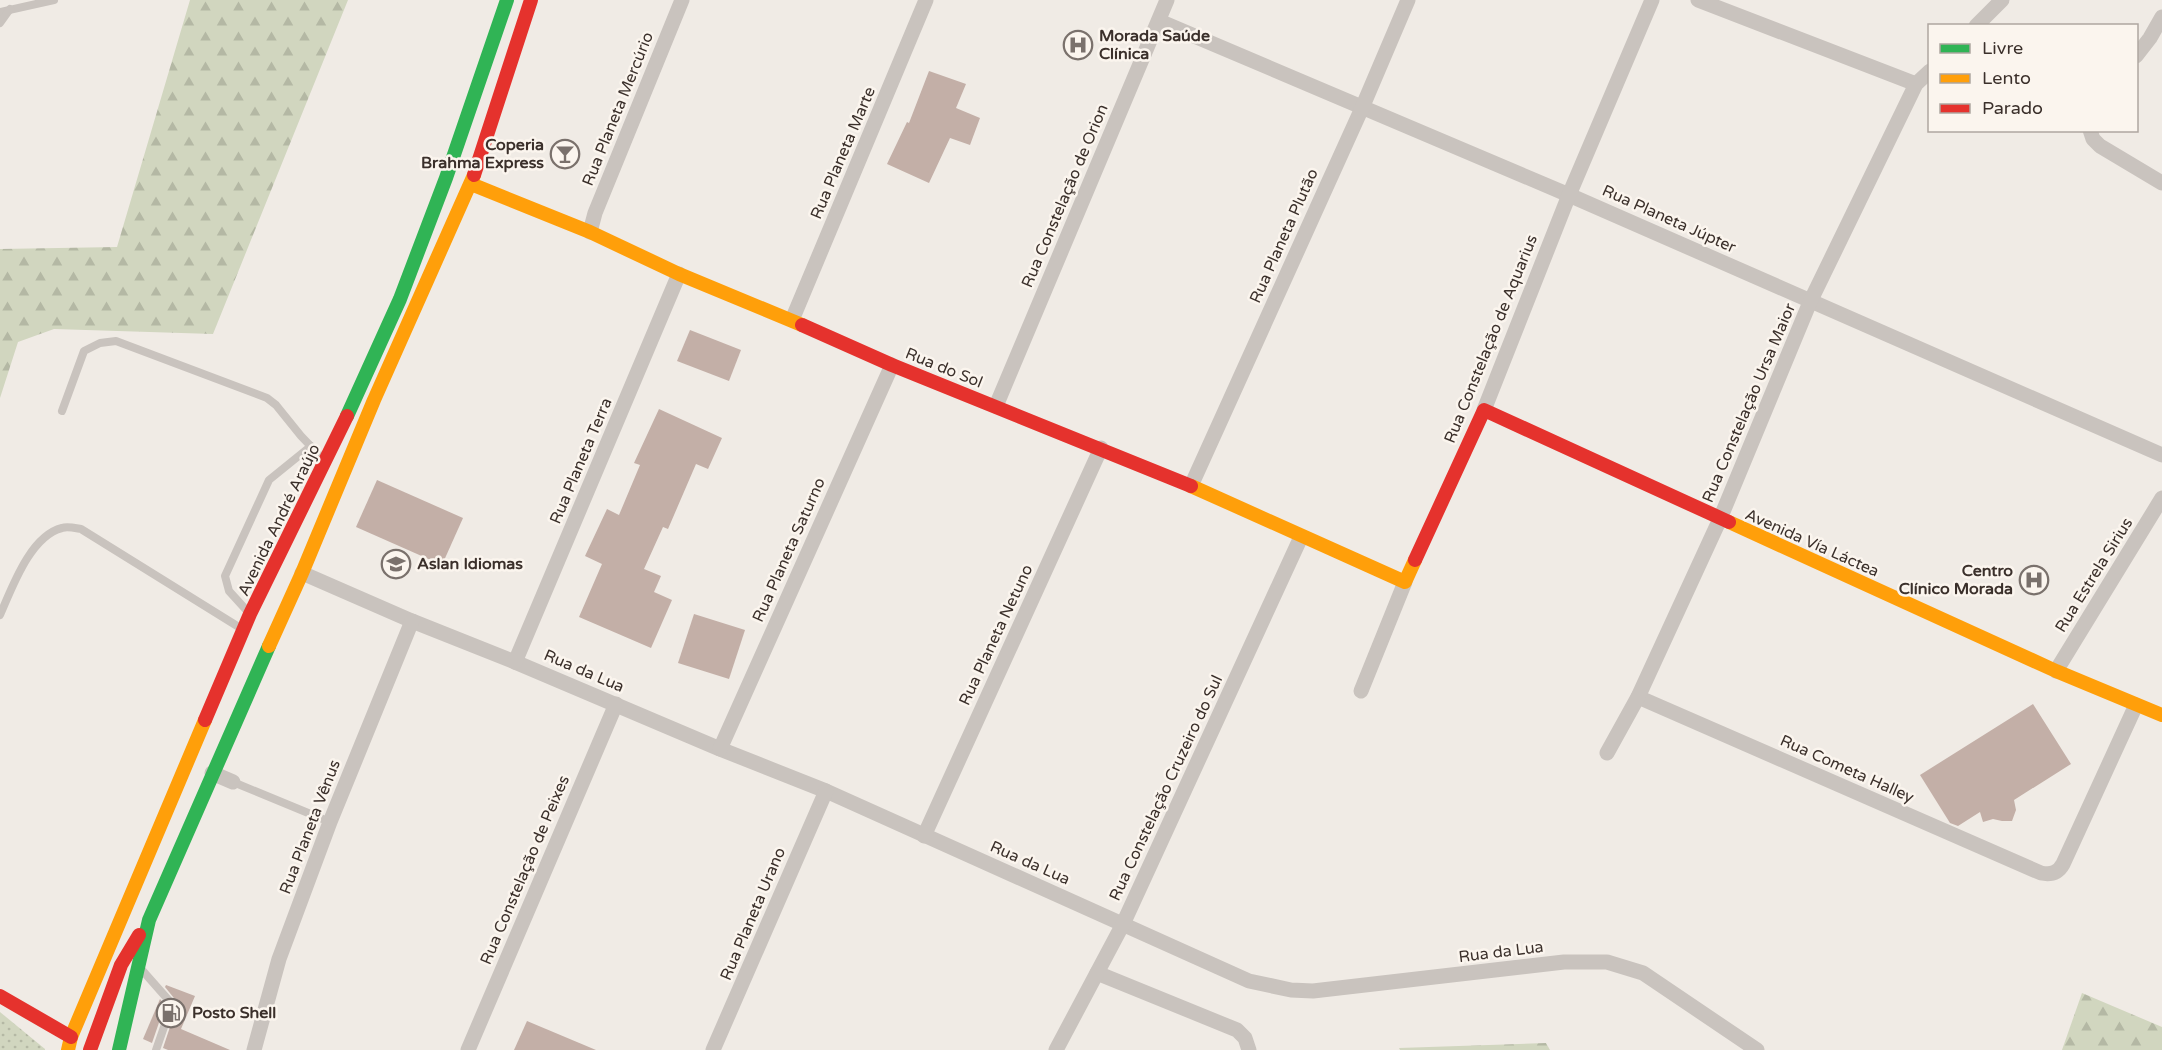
<svg xmlns="http://www.w3.org/2000/svg" width="2162" height="1050" viewBox="0 0 2162 1050" font-family="'Varela Round',sans-serif">
<style>
.forest{fill:url(#forest-firs)}
.park{fill:url(#park-dots)}
.building{fill:#c3afa7}
.lines{fill:none;stroke-linecap:round;stroke-linejoin:round}
.lane{stroke:#c9c3be;stroke-width:8}
.street{stroke:#c9c3be;stroke-width:15}
.fast{stroke:#30b455;stroke-width:14}
.slow{stroke:#ff9f0a;stroke-width:14}
.jam{stroke:#e5322d;stroke-width:14}
.labels{text-anchor:middle;dominant-baseline:central;stroke-width:5;stroke-linejoin:round;paint-order:stroke}
.poi-label{font-size:16px;font-weight:bold;fill:#3b302b;stroke:#fbf5ee;text-anchor:start}
.street-label{font-size:16px;fill:#3b302b;stroke:#fbf5ee}
</style>
<defs>
<pattern id="forest-firs" width="22" height="20" patternUnits="userSpaceOnUse" patternTransform="scale(1.5)"><rect width="22" height="20" fill="#d1d6bf"/><path d="M5 1l3.5 6h-7zM16 11l3.5 6h-7z" fill="#b4b8a4"/></pattern>
<pattern id="park-dots" width="8" height="8" patternUnits="userSpaceOnUse" patternTransform="scale(1.5)"><rect width="8" height="8" fill="#d1d6bf"/><path d="M2 2h.1M6 6h.1" fill="none" stroke="#b4b8a4" stroke-width="1.8" stroke-linecap="round"/></pattern>
</defs>
<rect width="100%" height="100%" fill="#f0ebe5"/>
<g class="forest">
<path d="M 190,0 L 348,0 L 213,334 L 54,329 L 18,342 L 0,398 L 0,249 L 117,247 Z"/>
<path d="M 2082,993 L 2162,1027 L 2162,1050 L 2062,1050 Z"/>
<path d="M 1546,1043 L 1550,1050 L 1400,1050 L 1399,1048 Z"/>
</g>
<path class="park" d="M 0,1012 L 45,1049 L 45,1050 L 0,1050 Z"/>
<g class="building">
<path d="M 929,71 L 966,84 L 956,108 L 980,118 L 970,145 L 950,138 L 929,183 L 887,164 L 907,122 L 909,123 Z"/>
<path d="M 690,330 L 741,350 L 729,381 L 677,361 Z"/>
<path d="M 659,409 L 722,438 L 708,469 L 696,464 L 668,529 L 663,527 L 644,569 L 661,576 L 654,592 L 672,600 L 651,648 L 579,617 L 602,564 L 585,556 L 607,509 L 619,515 L 640,465 L 634,463 Z"/>
<path d="M 377,480 L 463,518 L 442,565 L 356,527 Z"/>
<path d="M 694,614 L 745,630 L 729,679 L 678,663 Z"/>
<path d="M 2033,704 L 2071,764 L 2014,800 L 2016,810 L 2012,821 L 2002,821 L 1993,819 L 1983,822 L 1980,812 L 1958,826 L 1950,823 L 1920,775 Z"/>
<path d="M 166,985 L 195,996 L 181,1029 L 230,1050 L 168,1050 L 163,1048 L 178,1003 L 165,987 Z"/>
<path d="M 160,999 L 165,1005 L 152,1043 L 143,1039 Z"/>
<path d="M 527,1021 L 596,1050 L 514,1050 Z"/>
</g>
<g class="lines">
<g class="lane">
<path d="M 0,12 L 54,0"/>
<path d="M 0,23 L 10,9"/>
<path d="M 62,411 L 84,351 L 100,343 L 116,341 L 267,398 L 276,405 L 301,436 L 325,461"/>
<path d="M 249,613 L 229,591 L 225,576 L 269,480 L 311,446"/>
<path d="M 0,615 C 12,588 30,536 62,528 C 67,526 75,528 81,529 L 242,629"/>
<path d="M 233,782 L 330,822"/>
<path d="M 142,970 L 172,1004 L 156,1050"/>
</g>
<g class="street">
<path d="M 1698,0 L 1916,84"/>
<path d="M 1159,21 L 1569,195 L 2162,455"/>
<path d="M 1976,26 L 2002,0"/>
<path d="M 2136,56 L 2150,38 L 2162,17"/>
<path d="M 2090,130 L 2093,139 L 2100,146 L 2162,183"/>
<path d="M 590,232 L 595,213 L 682,0"/>
<path d="M 792,320 L 926,0"/>
<path d="M 996,406 L 1167,0"/>
<path d="M 1484,410 L 1569,195 L 1652,0"/>
<path d="M 1191,486 L 1362,108 L 1408,0"/>
<path d="M 302,573 L 412,621 L 515,662 L 720,749 L 826,791 L 1249,981 L 1291,990 L 1313,991 L 1564,962 L 1607,962 L 1643,973 L 1757,1050"/>
<path d="M 515,662 L 679,274"/>
<path d="M 2056,671 L 2162,498"/>
<path d="M 1361,691 L 1405,582"/>
<path d="M 1638,697 L 2041,873 C 2051,875 2058,873 2063,864 L 2136,705"/>
<path d="M 720,749 L 892,365"/>
<path d="M 1607,753 L 1638,697 L 1720,519 L 1810,302 L 1916,84 L 1930,71"/>
<path d="M 212,773 L 233,782"/>
<path d="M 924,836 L 1101,448"/>
<path d="M 1097,973 L 1237,1030 L 1245,1038 L 1249,1050"/>
<path d="M 254,1050 L 279,959 L 330,822 L 412,621"/>
<path d="M 468,1050 L 616,704"/>
<path d="M 713,1050 L 826,791"/>
<path d="M 1056,1050 L 1123,924 L 1301,537"/>
</g>
<g class="fast">
<path d="M 347,416 L 400,299 L 446,178 L 507,0"/>
<path d="M 119,1050 L 149,920 L 269,646"/>
</g>
<g class="slow">
<path d="M 471,184 L 590,232 L 679,274 L 802,325"/>
<path d="M 1191,486 L 1405,582 L 1415,560"/>
<path d="M 1729,522 L 2056,671 L 2162,715"/>
<path d="M 269,646 L 302,573 L 374,400 L 474,175"/>
<path d="M 68,1050 L 71,1037 L 205,720"/>
</g>
<g class="jam">
<path d="M 474,175 L 531,0"/>
<path d="M 802,325 L 892,365 L 1191,486"/>
<path d="M 1415,560 L 1484,410 L 1729,522"/>
<path d="M 205,720 L 250,614 L 347,416"/>
<path d="M 0,996 L 71,1037"/>
<path d="M 90,1050 L 121,965 L 139,935"/>
</g>
</g>
<defs>
<g id="hospital-ring" transform="scale(1.5)"><circle r="9.5" fill="#fbf5ee" stroke="#7a716c" stroke-width="1.5"/><path d="M-5-5h3v3.5h4V-5h3V5h-3V1.5h-4V5h-3Z" fill="#7a716c"/></g>
<g id="bar-ring" transform="scale(1.5)"><circle r="9.5" fill="#fbf5ee" stroke="#7a716c" stroke-width="1.5"/><path d="M-6-5H6L.8 .8V4.5H3.5V6h-7V4.5H-.8V.8Z" fill="#7a716c"/></g>
<g id="school-ring" transform="scale(1.5)"><circle r="9.5" fill="#fbf5ee" stroke="#7a716c" stroke-width="1.5"/><path d="M0-5L7-2L0 1L-7-2ZM-4 1L0 2.5L4 1V4Q0 6-4 4Z" fill="#7a716c"/></g>
<g id="fuel-ring" transform="scale(1.5)"><circle r="9.5" fill="#fbf5ee" stroke="#7a716c" stroke-width="1.5"/><path d="M-5.5-6h7V0h2V4h1.3V-2.5L3-4.5l.8-.8L6-3V5H2.5V1h-1V6h-7ZM-4.2-4.7v3.2H.2V-4.7Z" fill="#7a716c"/></g>
</defs>
<g fill-rule="evenodd">
<use href="#hospital-ring" x="1078" y="45"/>
<use href="#bar-ring" x="565" y="154"/>
<use href="#school-ring" x="396" y="564"/>
<use href="#hospital-ring" x="2034" y="580"/>
<use href="#fuel-ring" x="171" y="1013"/>
</g>
<g class="labels">
<g class="poi-label">
<text x="1099" y="36">Morada Saúde<tspan x="1099" dy="18">Clínica</tspan></text>
<text x="544" y="145" text-anchor="end">Coperia<tspan x="544" dy="18">Brahma Express</tspan></text>
<text x="417" y="564">Aslan Idiomas</text>
<text x="2013" y="571" text-anchor="end">Centro<tspan x="2013" dy="18">Clínico Morada</tspan></text>
<text x="192" y="1013">Posto Shell</text>
</g>
<g class="street-label">
<text transform="translate(618 109) rotate(-68)">Rua Planeta Mercúrio</text>
<text transform="translate(843 153) rotate(-67)">Rua Planeta Marte</text>
<text transform="translate(1065 196) rotate(-67)">Rua Constelação de Orion</text>
<text transform="translate(1669 219) rotate(24)">Rua Planeta Júpter</text>
<text transform="translate(1284 236) rotate(-66)">Rua Planeta Plutão</text>
<text transform="translate(1491 339) rotate(-68)">Rua Constelação de Aquarius</text>
<text transform="translate(944 368) rotate(22)">Rua do Sol</text>
<text transform="translate(1749 403) rotate(-67)">Rua Constelação Ursa Maior</text>
<text transform="translate(581 461) rotate(-67)">Rua Planeta Terra</text>
<text transform="translate(279 520) rotate(-64)">Avenida André Araújo</text>
<text transform="translate(1812 543) rotate(24)">Avenida Vía Láctea</text>
<text transform="translate(789 550) rotate(-66)">Rua Planeta Saturno</text>
<text transform="translate(2094 575) rotate(-58)">Rua Estrela Sirius</text>
<text transform="translate(996 635) rotate(-65)">Rua Planeta Netuno</text>
<text transform="translate(584 671) rotate(23)">Rua da Lua</text>
<text transform="translate(1847 769) rotate(24)">Rua Cometa Halley</text>
<text transform="translate(1166 788) rotate(-65)">Rua Constelação Cruzeiro do Sul</text>
<text transform="translate(310 827) rotate(-69)">Rua Planeta Vênus</text>
<text transform="translate(1030 863) rotate(24)">Rua da Lua</text>
<text transform="translate(525 870) rotate(-67)">Rua Constelação de Peixes</text>
<text transform="translate(753 914) rotate(-67)">Rua Planeta Urano</text>
<text transform="translate(1501 952) rotate(-7)">Rua da Lua</text>
</g>
</g>
<rect x="1928" y="24" width="210" height="108" fill="#fbf5ee" stroke="#aea6a0" stroke-width="1.5"/>
<rect x="1940" y="44" width="30" height="9" fill="#30b455" stroke="#aea6a0" stroke-width="1.5"/>
<text x="1982" y="54" font-size="18" fill="#3b302b">Livre</text>
<rect x="1940" y="74" width="30" height="9" fill="#ff9f0a" stroke="#aea6a0" stroke-width="1.5"/>
<text x="1982" y="84" font-size="18" fill="#3b302b">Lento</text>
<rect x="1940" y="104" width="30" height="9" fill="#e5322d" stroke="#aea6a0" stroke-width="1.5"/>
<text x="1982" y="114" font-size="18" fill="#3b302b">Parado</text>
</svg>
